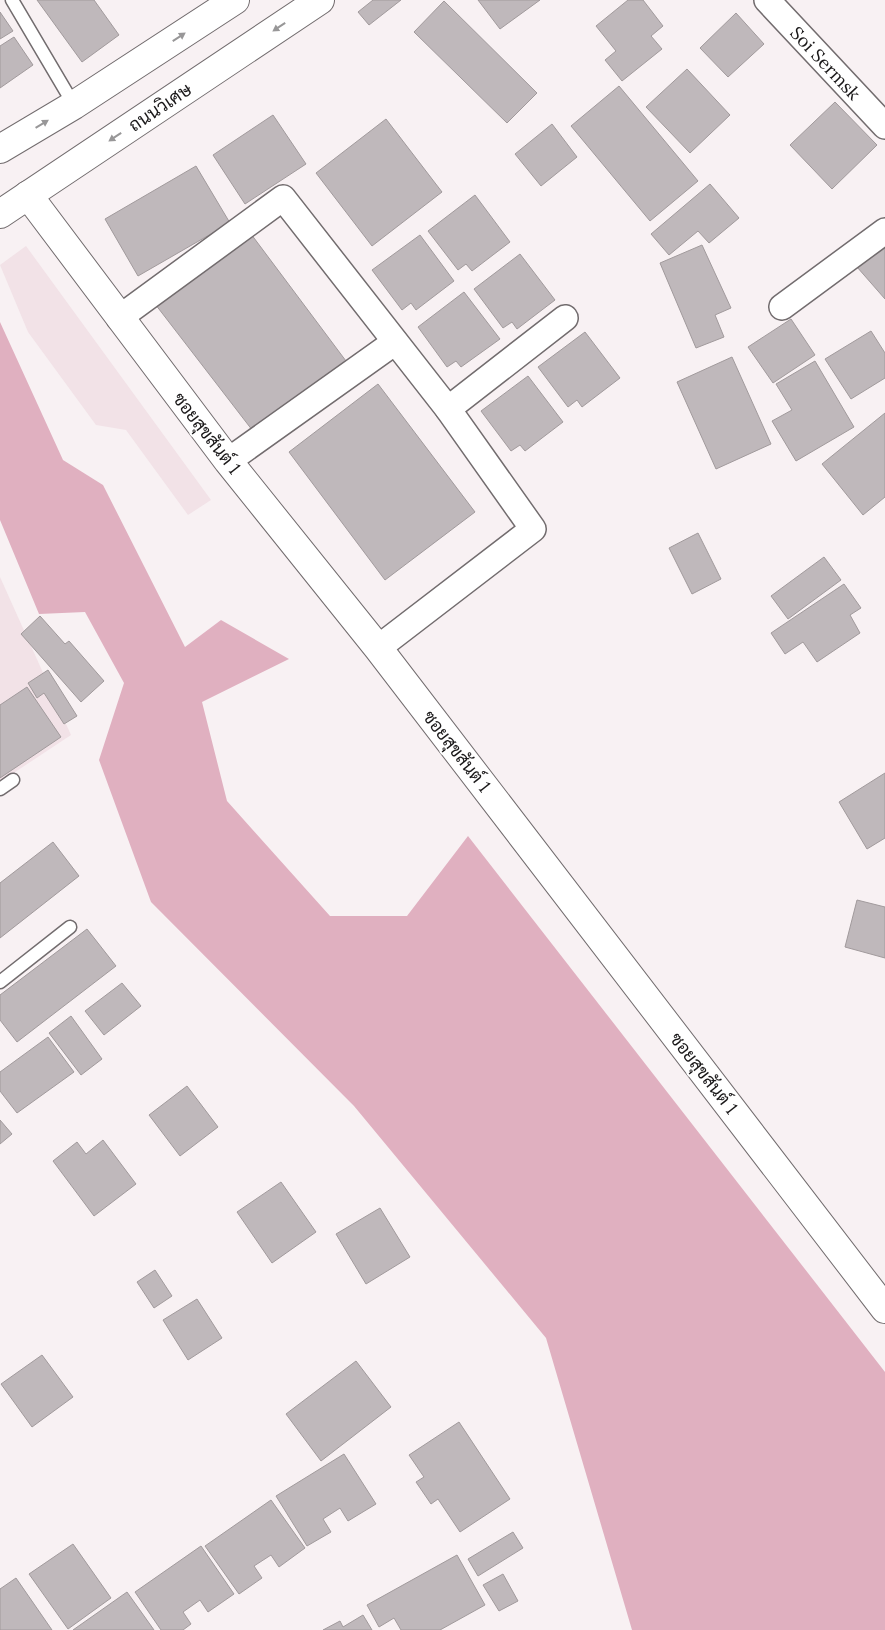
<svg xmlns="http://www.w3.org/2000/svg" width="885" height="1630" viewBox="0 0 885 1630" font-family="Lora,Sarabun,serif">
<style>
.built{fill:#f2e2e7}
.green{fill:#e0b0c0}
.building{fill:#bfb8bb;stroke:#a19a9c}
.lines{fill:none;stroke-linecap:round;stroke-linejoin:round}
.service-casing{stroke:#726c6e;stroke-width:15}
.minor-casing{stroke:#726c6e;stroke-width:28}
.tertiary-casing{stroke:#726c6e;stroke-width:30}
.secondary-casing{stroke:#726c6e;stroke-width:30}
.service{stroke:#fff;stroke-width:12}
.minor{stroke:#fff;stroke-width:25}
.tertiary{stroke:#fff;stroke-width:28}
.secondary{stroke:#fff;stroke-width:28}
.oneway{fill:#989798}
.labels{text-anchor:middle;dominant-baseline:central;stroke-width:4;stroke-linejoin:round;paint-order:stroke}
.street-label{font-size:18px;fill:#1a1819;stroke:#fff}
</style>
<rect width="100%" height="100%" fill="#f8f1f3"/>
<g class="built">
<path d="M 26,246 L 211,500 L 188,515 L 126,430 L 96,425 L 28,332 L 0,265 Z"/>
<path d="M 0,577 L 71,735 L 0,782 Z"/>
</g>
<path class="green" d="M 0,322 L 63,460 L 103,485 L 185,647 L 221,620 L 289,659 L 202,702 L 227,801 L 330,916 L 407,916 L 468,836 L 885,1372 L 885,1630 L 632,1630 L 546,1338 L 354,1106 L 151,902 L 99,760 L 124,683 L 85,612 L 39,614 L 0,520 Z"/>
<g class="building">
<path d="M 37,0 L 94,0 L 119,35 L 82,62 Z"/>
<path d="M 373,0 L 401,0 L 369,25 L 358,12 Z"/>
<path d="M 478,0 L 540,0 L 500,29 Z"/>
<path d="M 628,0 L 643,0 L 663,26 L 651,36 L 662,49 L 622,81 L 605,60 L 616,51 L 596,26 Z"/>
<path d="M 444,1 L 537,93 L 507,123 L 414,32 Z"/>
<path d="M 0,12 L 13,31 L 0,39 Z"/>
<path d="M 736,13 L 764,44 L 728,77 L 700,48 Z"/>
<path d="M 14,37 L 33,65 L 0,88 L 0,46 Z"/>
<path d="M 687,69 L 730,115 L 690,153 L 646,107 Z"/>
<path d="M 619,86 L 698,181 L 650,221 L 571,126 Z"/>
<path d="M 835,102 L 877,145 L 832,189 L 790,145 Z"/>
<path d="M 273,115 L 306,164 L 245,204 L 213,155 Z"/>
<path d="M 386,119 L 442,192 L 372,246 L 316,173 Z"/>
<path d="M 552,124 L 577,157 L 541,186 L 515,154 Z"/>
<path d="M 196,166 L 230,223 L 138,276 L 105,219 Z"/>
<path d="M 710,184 L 739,218 L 709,243 L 698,231 L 669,255 L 651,234 Z"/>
<path d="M 475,195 L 510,242 L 472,271 L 466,264 L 458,270 L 428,231 Z"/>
<path d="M 251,234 L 349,365 L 256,435 L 152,300 Z"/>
<path d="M 420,235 L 454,281 L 416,310 L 411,303 L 402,310 L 372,270 Z"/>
<path d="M 885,243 L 885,299 L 857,267 Z"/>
<path d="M 702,245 L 731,308 L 715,315 L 724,337 L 696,348 L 660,263 Z"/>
<path d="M 520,254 L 555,300 L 517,329 L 512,322 L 503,328 L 474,289 Z"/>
<path d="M 464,292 L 500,339 L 461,367 L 456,361 L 447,367 L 418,327 Z"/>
<path d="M 791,319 L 815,355 L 773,383 L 748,347 Z"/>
<path d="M 871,331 L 885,353 L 885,378 L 851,399 L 825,359 Z"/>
<path d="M 585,332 L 620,378 L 582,407 L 577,400 L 568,407 L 538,367 Z"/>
<path d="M 732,357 L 771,444 L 716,469 L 677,382 Z"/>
<path d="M 815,361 L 854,427 L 796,461 L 772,421 L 792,410 L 776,384 Z"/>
<path d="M 528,376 L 563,422 L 525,451 L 520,445 L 511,451 L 481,411 Z"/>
<path d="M 378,384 L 475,512 L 385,580 L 289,452 Z"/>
<path d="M 885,413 L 885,497 L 863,515 L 822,464 Z"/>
<path d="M 698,533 L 721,579 L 692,594 L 669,548 Z"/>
<path d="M 824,557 L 841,580 L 788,619 L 771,596 Z"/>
<path d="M 844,584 L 861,608 L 850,615 L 860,633 L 817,662 L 803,642 L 785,654 L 771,633 Z"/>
<path d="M 40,616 L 65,644 L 69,641 L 104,681 L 81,702 L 21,634 Z"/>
<path d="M 48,670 L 77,716 L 64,724 L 44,693 L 37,698 L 28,683 Z"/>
<path d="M 27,687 L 61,737 L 0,778 L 0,705 Z"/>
<path d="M 885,773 L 885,838 L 867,849 L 839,802 Z"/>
<path d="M 53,842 L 79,876 L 0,938 L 0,883 Z"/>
<path d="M 857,900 L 885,907 L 885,958 L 845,947 Z"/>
<path d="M 87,929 L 116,966 L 17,1042 L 0,1020 L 0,995 Z"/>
<path d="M 122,983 L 141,1006 L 104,1035 L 85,1011 Z"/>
<path d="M 71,1016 L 102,1059 L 81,1075 L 49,1033 Z"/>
<path d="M 48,1037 L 74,1072 L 17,1113 L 0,1091 L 0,1072 Z"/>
<path d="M 187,1086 L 218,1127 L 180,1156 L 149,1115 Z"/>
<path d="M 0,1120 L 12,1134 L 0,1144 Z"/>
<path d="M 103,1140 L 136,1184 L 94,1216 L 53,1161 L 77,1142 L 86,1154 Z"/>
<path d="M 281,1182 L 316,1232 L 272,1263 L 237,1212 Z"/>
<path d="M 380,1208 L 410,1257 L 366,1284 L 336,1234 Z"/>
<path d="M 155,1270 L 172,1296 L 154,1308 L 137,1282 Z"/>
<path d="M 197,1299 L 222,1338 L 188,1360 L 163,1320 Z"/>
<path d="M 42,1355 L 73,1397 L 32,1427 L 1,1384 Z"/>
<path d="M 356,1361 L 391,1407 L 321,1461 L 286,1414 Z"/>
<path d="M 459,1422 L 510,1499 L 460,1532 L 438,1499 L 431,1504 L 416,1482 L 424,1477 L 409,1455 Z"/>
<path d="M 344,1454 L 376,1504 L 348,1521 L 340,1508 L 323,1519 L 331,1532 L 307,1546 L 276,1496 Z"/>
<path d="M 271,1500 L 305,1548 L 279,1567 L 271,1555 L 254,1566 L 262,1578 L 239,1594 L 205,1546 Z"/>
<path d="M 513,1532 L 523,1548 L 478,1576 L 468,1559 Z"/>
<path d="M 73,1544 L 111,1598 L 68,1629 L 29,1574 Z"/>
<path d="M 201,1546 L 234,1594 L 208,1612 L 200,1600 L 183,1612 L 191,1624 L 183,1630 L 161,1630 L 135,1592 Z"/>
<path d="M 457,1555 L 485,1605 L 440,1630 L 401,1630 L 394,1618 L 379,1627 L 367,1605 Z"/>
<path d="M 503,1574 L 518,1601 L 499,1611 L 483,1585 Z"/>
<path d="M 16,1578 L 52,1630 L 0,1630 L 0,1589 Z"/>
<path d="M 127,1592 L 154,1630 L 73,1630 Z"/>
<path d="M 363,1615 L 372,1630 L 323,1630 L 340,1621 L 343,1627 Z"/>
</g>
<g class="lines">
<g class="service-casing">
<g id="service">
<path d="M 12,0 L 74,105"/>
<path d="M 0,789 L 13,780"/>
<path d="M 0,982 L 70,927"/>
</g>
</g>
<g class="minor-casing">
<g id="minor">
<path id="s1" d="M 767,0 L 885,126"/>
<path d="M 782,307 L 885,231"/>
<path d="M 119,318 L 283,198 L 448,409 L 533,529 L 378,648"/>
<path d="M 448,409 L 565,318"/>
<path d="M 228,461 L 395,342"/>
</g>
</g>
<g class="tertiary-casing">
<path id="tertiary" d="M 28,195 L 228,461 L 378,648 L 885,1309"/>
</g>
<g class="secondary-casing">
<g id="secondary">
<path d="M 0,149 L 74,105 L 235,0"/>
<path d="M 0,214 L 320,0"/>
</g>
</g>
<use href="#service" class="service"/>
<use href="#minor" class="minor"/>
<use href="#tertiary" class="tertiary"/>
<use href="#secondary" class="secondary"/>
</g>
<defs><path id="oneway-solid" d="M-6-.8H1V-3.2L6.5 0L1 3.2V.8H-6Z" transform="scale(1.25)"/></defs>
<g class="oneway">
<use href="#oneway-solid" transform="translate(279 27) rotate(146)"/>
<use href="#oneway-solid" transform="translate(179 37) rotate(-33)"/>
<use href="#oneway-solid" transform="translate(42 124) rotate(-31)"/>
<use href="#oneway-solid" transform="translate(115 137) rotate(146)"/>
</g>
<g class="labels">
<g class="street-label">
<text stroke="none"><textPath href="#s1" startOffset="86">Soi Sermsk</textPath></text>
<text transform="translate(160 107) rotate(-34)">ถนนวิเศษ</text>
<text transform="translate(207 433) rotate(52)">ซอยสุขสันต์ 1</text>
<text transform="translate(457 751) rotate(52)">ซอยสุขสันต์ 1</text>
<text transform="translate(704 1073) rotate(52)">ซอยสุขสันต์ 1</text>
</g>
</g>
</svg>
